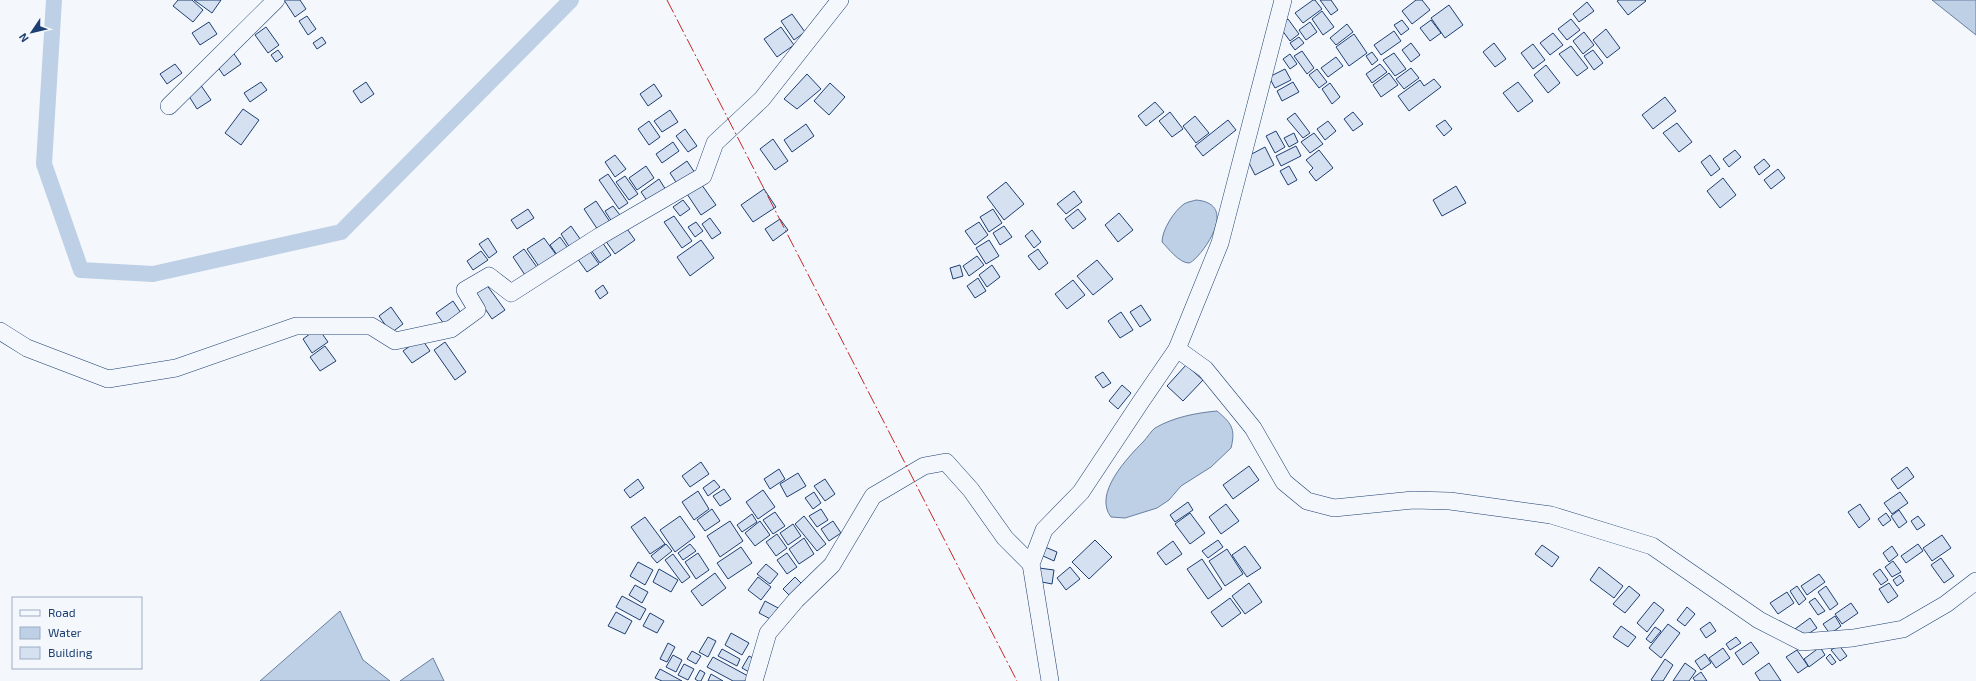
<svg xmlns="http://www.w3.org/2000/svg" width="1976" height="681" viewBox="0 0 1976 681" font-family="'Exo 2',sans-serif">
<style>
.water{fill:#bed0e5;stroke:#687fa3}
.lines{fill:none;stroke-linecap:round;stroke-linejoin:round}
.canal{stroke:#bed0e5;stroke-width:16}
.building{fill:#d5e0f0;stroke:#1d3f73}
.minor-casing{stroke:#1d3f73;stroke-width:18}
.minor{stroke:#f4f7fb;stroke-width:17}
.power{stroke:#c62828;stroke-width:1;stroke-dasharray:14 3 2 3;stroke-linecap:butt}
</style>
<rect width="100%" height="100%" fill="#f4f7fb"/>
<g class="water">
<path d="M 1932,0 L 1976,0 L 1976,35 Z"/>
<path d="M 1196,200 C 1244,204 1196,263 1189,263 C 1179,263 1168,248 1162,242 C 1162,230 1174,211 1184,204 C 1187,202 1193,201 1196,200 Z"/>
<path d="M 1217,411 C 1231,423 1236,428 1231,448 L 1211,467 L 1181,486 L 1169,500 L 1157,508 L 1125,518 L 1111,517 C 1093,494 1127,458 1143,442 C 1147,438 1151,431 1155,428 C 1174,417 1196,413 1217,411 Z"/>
<path d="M 340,611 L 363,660 L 390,681 L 260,681 Z"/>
<path d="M 433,658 L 444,681 L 400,681 Z"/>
</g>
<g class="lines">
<path class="canal" d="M 54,0 L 44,164 L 81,270 L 153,274 L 341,232 L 571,0"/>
</g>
<g class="building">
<path d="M 178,0 L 192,0 L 203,10 L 193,22 L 173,6 Z"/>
<path d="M 194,0 L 221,0 L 212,13 Z"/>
<path d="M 284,0 L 300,0 L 306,9 L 295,17 Z"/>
<path d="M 1313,0 L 1315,0 L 1322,9 L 1303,23 L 1295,13 Z"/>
<path d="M 1320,0 L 1331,0 L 1338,10 L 1331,15 Z"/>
<path d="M 1416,0 L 1422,0 L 1430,10 L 1412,24 L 1402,11 Z"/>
<path d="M 1619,0 L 1645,0 L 1646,1 L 1628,15 L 1617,1 Z"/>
<path d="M 1587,2 L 1594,11 L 1579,22 L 1573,14 Z"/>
<path d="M 1449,5 L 1463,25 L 1445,38 L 1431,18 Z"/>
<path d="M 1322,11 L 1334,27 L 1323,35 L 1312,19 Z"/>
<path d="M 792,14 L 805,32 L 794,40 L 781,21 Z"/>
<path d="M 307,16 L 316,29 L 308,35 L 299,21 Z"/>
<path d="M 1288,19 L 1299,34 L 1290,41 L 1279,26 Z"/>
<path d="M 1571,19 L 1580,30 L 1567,40 L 1558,29 Z"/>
<path d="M 1402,20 L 1409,29 L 1401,35 L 1394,25 Z"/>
<path d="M 1431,20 L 1441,33 L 1430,41 L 1420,28 Z"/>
<path d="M 209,22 L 217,34 L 200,45 L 192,33 Z"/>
<path d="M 1310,22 L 1317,32 L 1306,40 L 1299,30 Z"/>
<path d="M 1347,24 L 1353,32 L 1336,45 L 1330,38 Z"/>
<path d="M 266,27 L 279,45 L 268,53 L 255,35 Z"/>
<path d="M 781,27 L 794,45 L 777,57 L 764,39 Z"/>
<path d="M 1606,29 L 1620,48 L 1607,58 L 1593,40 Z"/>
<path d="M 1394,31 L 1401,41 L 1381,55 L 1374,45 Z"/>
<path d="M 1584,32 L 1594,45 L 1583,54 L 1573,41 Z"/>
<path d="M 1553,33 L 1563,45 L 1550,55 L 1540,43 Z"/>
<path d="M 1354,34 L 1367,53 L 1349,66 L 1336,47 Z"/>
<path d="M 322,37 L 326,43 L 317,49 L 313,43 Z"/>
<path d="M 1299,37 L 1304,43 L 1295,50 L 1290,43 Z"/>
<path d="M 1411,43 L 1420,55 L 1411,62 L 1402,50 Z"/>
<path d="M 1494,43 L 1506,59 L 1495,67 L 1483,52 Z"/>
<path d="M 1533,44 L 1545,60 L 1533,69 L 1521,53 Z"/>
<path d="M 1571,46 L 1588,68 L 1577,76 L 1559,54 Z"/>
<path d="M 278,50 L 283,57 L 276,62 L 271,55 Z"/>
<path d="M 1593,50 L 1603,63 L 1594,70 L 1584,56 Z"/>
<path d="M 232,51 L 241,64 L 224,76 L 215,63 Z"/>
<path d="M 1302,51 L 1314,68 L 1307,74 L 1294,56 Z"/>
<path d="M 1372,52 L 1378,60 L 1372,65 L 1366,56 Z"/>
<path d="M 1394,53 L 1406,69 L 1395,76 L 1383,60 Z"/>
<path d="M 1290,54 L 1297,64 L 1290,69 L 1283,59 Z"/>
<path d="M 1336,57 L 1343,66 L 1328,77 L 1321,68 Z"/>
<path d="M 175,64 L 182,73 L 167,84 L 160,74 Z"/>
<path d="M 1380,64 L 1387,72 L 1372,83 L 1366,74 Z"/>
<path d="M 1546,65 L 1560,83 L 1548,93 L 1534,75 Z"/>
<path d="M 1411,68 L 1419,78 L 1404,89 L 1396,79 Z"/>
<path d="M 1285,69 L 1291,80 L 1275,88 L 1269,77 Z"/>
<path d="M 1317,69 L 1327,82 L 1319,88 L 1309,75 Z"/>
<path d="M 1389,73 L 1398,85 L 1381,97 L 1373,85 Z"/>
<path d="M 807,74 L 821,89 L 797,109 L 784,99 Z"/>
<path d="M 1434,79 L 1441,87 L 1409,111 L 1398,96 L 1420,80 L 1424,86 Z"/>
<path d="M 261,82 L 267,90 L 250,102 L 244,93 Z"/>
<path d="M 366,82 L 374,94 L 361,103 L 353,91 Z"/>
<path d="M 1293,82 L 1299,92 L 1282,101 L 1277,91 Z"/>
<path d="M 1518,82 L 1533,101 L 1518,112 L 1503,93 Z"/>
<path d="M 830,83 L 845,97 L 829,115 L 814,101 Z"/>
<path d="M 1330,83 L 1340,97 L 1332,104 L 1322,89 Z"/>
<path d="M 200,84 L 211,100 L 197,109 L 187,93 Z"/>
<path d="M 654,84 L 662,96 L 648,106 L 640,94 Z"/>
<path d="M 1665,97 L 1676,111 L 1653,129 L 1642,115 Z"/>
<path d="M 1155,102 L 1164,112 L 1146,126 L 1138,116 Z"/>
<path d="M 243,109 L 259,120 L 241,145 L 225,133 Z"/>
<path d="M 670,110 L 678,122 L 662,132 L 654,121 Z"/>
<path d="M 1170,112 L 1183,129 L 1172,137 L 1159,121 Z"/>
<path d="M 1353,112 L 1363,124 L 1353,131 L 1344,119 Z"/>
<path d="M 1295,113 L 1310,133 L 1303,138 L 1287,119 Z"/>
<path d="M 1195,116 L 1209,133 L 1196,143 L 1183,126 Z"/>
<path d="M 1228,120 L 1236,130 L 1203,156 L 1195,146 Z"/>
<path d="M 1445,120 L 1452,129 L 1444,136 L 1436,126 Z"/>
<path d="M 649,121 L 660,137 L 649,145 L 638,129 Z"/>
<path d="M 1328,121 L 1336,131 L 1325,140 L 1317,129 Z"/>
<path d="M 1677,123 L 1692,142 L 1679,152 L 1663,133 Z"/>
<path d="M 806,124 L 814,136 L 792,152 L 784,140 Z"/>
<path d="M 685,129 L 697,146 L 688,152 L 676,136 Z"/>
<path d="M 1276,131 L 1285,147 L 1275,153 L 1266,136 Z"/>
<path d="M 1294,133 L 1298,142 L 1289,147 L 1284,138 Z"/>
<path d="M 1314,133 L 1323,144 L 1310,153 L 1301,142 Z"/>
<path d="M 773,139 L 788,161 L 775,170 L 760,149 Z"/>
<path d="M 673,142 L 679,151 L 662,163 L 656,154 Z"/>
<path d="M 1296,146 L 1301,156 L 1281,166 L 1276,156 Z"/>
<path d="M 1265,147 L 1274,165 L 1255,175 L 1246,157 Z"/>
<path d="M 1319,150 L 1333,168 L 1316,181 L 1309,172 L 1313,168 L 1306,160 Z"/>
<path d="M 1735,150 L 1741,157 L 1729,167 L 1723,159 Z"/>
<path d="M 615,155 L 626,169 L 615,177 L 605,162 Z"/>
<path d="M 1710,155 L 1720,169 L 1711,176 L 1701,162 Z"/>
<path d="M 1764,159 L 1770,166 L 1759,175 L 1754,167 Z"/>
<path d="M 687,161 L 697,176 L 680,188 L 670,173 Z"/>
<path d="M 646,166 L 654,178 L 637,190 L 629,178 Z"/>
<path d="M 1289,166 L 1297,180 L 1288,185 L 1280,171 Z"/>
<path d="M 1778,169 L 1785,178 L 1771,189 L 1764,180 Z"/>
<path d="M 608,174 L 628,203 L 619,209 L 599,180 Z"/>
<path d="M 625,176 L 638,194 L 629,200 L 616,182 Z"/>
<path d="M 1723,178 L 1736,195 L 1720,208 L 1707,191 Z"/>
<path d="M 659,179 L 666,190 L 648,202 L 641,192 Z"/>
<path d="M 699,181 L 716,205 L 701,215 L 685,191 Z"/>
<path d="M 1006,182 L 1024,204 L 1004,220 L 987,197 Z"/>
<path d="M 1456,186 L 1466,203 L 1442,216 L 1433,200 Z"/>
<path d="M 764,189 L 776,207 L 753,222 L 741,205 Z"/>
<path d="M 1074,191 L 1082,202 L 1066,214 L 1057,204 Z"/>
<path d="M 683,200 L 690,209 L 680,216 L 673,207 Z"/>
<path d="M 596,201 L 612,225 L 600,233 L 584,209 Z"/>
<path d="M 613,206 L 623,219 L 614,225 L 605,211 Z"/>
<path d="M 528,209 L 534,218 L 517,229 L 511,220 Z"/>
<path d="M 993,209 L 1002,223 L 989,232 L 980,217 Z"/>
<path d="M 1078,209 L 1086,219 L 1073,229 L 1065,219 Z"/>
<path d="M 1119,213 L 1133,230 L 1118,242 L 1105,225 Z"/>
<path d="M 674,216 L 692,241 L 682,248 L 664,222 Z"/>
<path d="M 710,218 L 721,233 L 712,239 L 702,224 Z"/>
<path d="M 780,219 L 788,230 L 773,241 L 765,229 Z"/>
<path d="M 696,222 L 703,231 L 695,237 L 688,227 Z"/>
<path d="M 979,222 L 988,235 L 975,245 L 965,231 Z"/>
<path d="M 571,226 L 583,243 L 572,251 L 561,234 Z"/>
<path d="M 625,226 L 635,240 L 615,254 L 605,240 Z"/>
<path d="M 1004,226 L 1012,237 L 1000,245 L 993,233 Z"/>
<path d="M 1032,230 L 1041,242 L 1034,248 L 1025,236 Z"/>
<path d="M 560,237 L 570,251 L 560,259 L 550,245 Z"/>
<path d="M 488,238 L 497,252 L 489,258 L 479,244 Z"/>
<path d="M 544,238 L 557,256 L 540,268 L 527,249 Z"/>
<path d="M 600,239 L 611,255 L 600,263 L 589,247 Z"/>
<path d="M 701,240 L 714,258 L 690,276 L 677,257 Z"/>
<path d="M 989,240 L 999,256 L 986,264 L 976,248 Z"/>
<path d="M 524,249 L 539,270 L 527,278 L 513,257 Z"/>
<path d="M 1038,249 L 1048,263 L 1039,270 L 1028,256 Z"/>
<path d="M 589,250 L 599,264 L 587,272 L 577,258 Z"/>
<path d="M 481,251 L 488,260 L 473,270 L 467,261 Z"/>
<path d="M 977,256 L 984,265 L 969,276 L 963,266 Z"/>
<path d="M 1097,260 L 1113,279 L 1093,295 L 1077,276 Z"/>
<path d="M 960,265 L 963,276 L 953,279 L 950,268 Z"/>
<path d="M 992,265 L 1000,277 L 987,287 L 979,275 Z"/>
<path d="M 978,278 L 986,291 L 975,298 L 967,286 Z"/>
<path d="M 1073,280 L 1085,295 L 1067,309 L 1055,294 Z"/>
<path d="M 486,284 L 505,310 L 492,319 L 474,292 Z"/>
<path d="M 603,285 L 608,293 L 600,299 L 595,291 Z"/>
<path d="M 453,301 L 461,313 L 444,324 L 436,313 Z"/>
<path d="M 1141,305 L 1151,320 L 1140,327 L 1130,312 Z"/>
<path d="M 391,307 L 403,324 L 391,333 L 379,316 Z"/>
<path d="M 1121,312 L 1133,330 L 1120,338 L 1108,321 Z"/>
<path d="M 318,328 L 328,342 L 312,353 L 303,339 Z"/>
<path d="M 421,338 L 430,351 L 412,363 L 403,351 Z"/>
<path d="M 445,342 L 466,372 L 455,380 L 434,350 Z"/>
<path d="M 325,346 L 336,361 L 320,371 L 310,357 Z"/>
<path d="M 1186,365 L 1203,380 L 1183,401 L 1167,386 Z"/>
<path d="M 1103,372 L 1111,383 L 1103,388 L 1095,377 Z"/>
<path d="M 1122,385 L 1131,393 L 1118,409 L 1109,401 Z"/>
<path d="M 701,462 L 709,474 L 690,487 L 682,476 Z"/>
<path d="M 1249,466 L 1259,480 L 1233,499 L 1223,485 Z"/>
<path d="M 1907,467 L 1914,477 L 1898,489 L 1891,479 Z"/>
<path d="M 779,469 L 785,479 L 770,489 L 764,479 Z"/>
<path d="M 798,473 L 806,486 L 787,497 L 780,484 Z"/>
<path d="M 638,479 L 644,488 L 630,498 L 624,490 Z"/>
<path d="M 825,479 L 835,494 L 825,501 L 814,486 Z"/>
<path d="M 714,480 L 720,487 L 708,496 L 703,488 Z"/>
<path d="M 724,489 L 731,499 L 720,506 L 713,496 Z"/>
<path d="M 763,490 L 775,507 L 758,519 L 746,502 Z"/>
<path d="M 698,491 L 709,509 L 694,520 L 682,502 Z"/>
<path d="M 814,492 L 821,503 L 813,509 L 805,498 Z"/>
<path d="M 1900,492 L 1908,503 L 1892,514 L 1884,503 Z"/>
<path d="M 1188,502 L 1193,510 L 1175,522 L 1170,515 Z"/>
<path d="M 1226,504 L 1239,521 L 1221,534 L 1209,517 Z"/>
<path d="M 1860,504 L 1870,519 L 1859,528 L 1848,512 Z"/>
<path d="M 712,509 L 720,521 L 705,531 L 697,520 Z"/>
<path d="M 821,509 L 828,520 L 817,527 L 809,516 Z"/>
<path d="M 1899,510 L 1907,522 L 1899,528 L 1891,516 Z"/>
<path d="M 775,512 L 785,526 L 773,534 L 763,520 Z"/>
<path d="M 1190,513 L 1205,533 L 1190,544 L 1175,524 Z"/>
<path d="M 1886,513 L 1891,520 L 1883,526 L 1878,519 Z"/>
<path d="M 752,514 L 757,522 L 742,532 L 737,525 Z"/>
<path d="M 680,516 L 695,537 L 675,552 L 660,530 Z"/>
<path d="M 804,516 L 826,544 L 817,551 L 795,524 Z"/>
<path d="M 1918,516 L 1925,525 L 1917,530 L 1911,521 Z"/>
<path d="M 645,517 L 665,544 L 650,554 L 631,527 Z"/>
<path d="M 730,521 L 743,541 L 720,557 L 707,536 Z"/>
<path d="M 760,521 L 770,535 L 755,546 L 745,533 Z"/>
<path d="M 833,521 L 841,533 L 829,541 L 821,529 Z"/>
<path d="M 793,524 L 801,536 L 788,545 L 780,533 Z"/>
<path d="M 777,534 L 787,548 L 776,556 L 766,542 Z"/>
<path d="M 1942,535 L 1951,548 L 1932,561 L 1923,548 Z"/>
<path d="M 804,538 L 814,554 L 799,564 L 789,549 Z"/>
<path d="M 1095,540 L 1112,557 L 1089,579 L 1072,562 Z"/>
<path d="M 1218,540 L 1223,547 L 1208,558 L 1202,551 Z"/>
<path d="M 1173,541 L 1182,554 L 1166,565 L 1157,553 Z"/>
<path d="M 666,544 L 672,551 L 657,563 L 651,556 Z"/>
<path d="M 690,544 L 696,551 L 683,560 L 678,553 Z"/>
<path d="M 1918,544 L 1923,551 L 1906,563 L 1901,556 Z"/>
<path d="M 1542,545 L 1559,557 L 1552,567 L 1535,554 Z"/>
<path d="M 1245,546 L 1261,568 L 1247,577 L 1232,555 Z"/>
<path d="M 1892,546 L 1898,555 L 1889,562 L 1883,553 Z"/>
<path d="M 741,547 L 752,563 L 728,579 L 717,563 Z"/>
<path d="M 1045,547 L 1057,552 L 1054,561 L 1041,555 Z"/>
<path d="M 1227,549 L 1243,574 L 1225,586 L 1209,561 Z"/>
<path d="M 698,553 L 709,570 L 696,579 L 685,562 Z"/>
<path d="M 787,553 L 797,567 L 787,574 L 777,560 Z"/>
<path d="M 673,554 L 690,577 L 682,583 L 665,560 Z"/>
<path d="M 1941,558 L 1954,576 L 1944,583 L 1931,565 Z"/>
<path d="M 1202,559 L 1222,589 L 1208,599 L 1187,569 Z"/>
<path d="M 1893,561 L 1901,572 L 1892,577 L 1885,567 Z"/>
<path d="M 638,562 L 653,570 L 645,585 L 630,576 Z"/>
<path d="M 766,564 L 778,574 L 770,584 L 757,574 Z"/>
<path d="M 1070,567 L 1080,579 L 1066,590 L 1057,578 Z"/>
<path d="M 1599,567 L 1623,586 L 1614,598 L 1590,580 Z"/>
<path d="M 1039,568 L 1054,570 L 1052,584 L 1037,581 Z"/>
<path d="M 659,569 L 678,580 L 671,592 L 653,582 Z"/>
<path d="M 1880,569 L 1888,580 L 1881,585 L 1873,574 Z"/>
<path d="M 715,573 L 726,588 L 702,606 L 691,591 Z"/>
<path d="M 1819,574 L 1825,582 L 1807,595 L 1801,586 Z"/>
<path d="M 1900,575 L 1904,581 L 1897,586 L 1893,580 Z"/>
<path d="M 758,577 L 771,587 L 761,600 L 748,590 Z"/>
<path d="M 795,577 L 805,587 L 793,599 L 783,589 Z"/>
<path d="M 1249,583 L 1262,602 L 1245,614 L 1232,596 Z"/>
<path d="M 1889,583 L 1898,596 L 1888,603 L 1879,589 Z"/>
<path d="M 635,585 L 648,592 L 642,603 L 629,595 Z"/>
<path d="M 1629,586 L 1640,595 L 1625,613 L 1613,604 Z"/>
<path d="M 1797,586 L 1806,599 L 1799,605 L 1790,591 Z"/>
<path d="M 1826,586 L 1838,604 L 1830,610 L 1818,592 Z"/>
<path d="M 1787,592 L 1794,603 L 1778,614 L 1770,603 Z"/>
<path d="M 622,596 L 646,609 L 640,620 L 616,607 Z"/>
<path d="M 1230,598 L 1241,613 L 1222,627 L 1211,612 Z"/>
<path d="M 1815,598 L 1825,611 L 1818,615 L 1809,602 Z"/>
<path d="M 765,601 L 780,609 L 774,621 L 759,613 Z"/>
<path d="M 1654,602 L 1664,610 L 1647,632 L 1637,623 Z"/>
<path d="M 1851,603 L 1858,613 L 1842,624 L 1835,614 Z"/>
<path d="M 1687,607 L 1695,614 L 1685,626 L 1677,620 Z"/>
<path d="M 616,612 L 632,621 L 625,634 L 608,626 Z"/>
<path d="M 650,613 L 664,621 L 657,633 L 643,626 Z"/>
<path d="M 1835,616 L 1841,626 L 1830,634 L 1823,624 Z"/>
<path d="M 1810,618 L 1817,628 L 1802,638 L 1795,629 Z"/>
<path d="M 1710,622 L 1716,631 L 1706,638 L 1700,629 Z"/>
<path d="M 1668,624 L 1680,633 L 1661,658 L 1649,648 Z"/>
<path d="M 1621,626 L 1636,637 L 1628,647 L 1613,637 Z"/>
<path d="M 1655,627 L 1661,631 L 1651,643 L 1646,639 Z"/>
<path d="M 731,633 L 749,643 L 742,655 L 725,645 Z"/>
<path d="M 708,637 L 716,641 L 708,657 L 699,652 Z"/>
<path d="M 1736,637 L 1741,643 L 1730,650 L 1726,644 Z"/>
<path d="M 1751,642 L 1759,653 L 1743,665 L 1735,653 Z"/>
<path d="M 668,643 L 675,647 L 667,662 L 660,659 Z"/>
<path d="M 1839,645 L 1847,656 L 1840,661 L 1831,650 Z"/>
<path d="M 1820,647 L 1825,655 L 1809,667 L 1804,659 Z"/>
<path d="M 1723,648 L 1730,658 L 1716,668 L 1709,658 Z"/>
<path d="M 722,649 L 740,659 L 737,666 L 718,656 Z"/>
<path d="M 1797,650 L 1808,666 L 1798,673 L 1786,657 Z"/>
<path d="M 692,651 L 701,656 L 696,664 L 687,659 Z"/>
<path d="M 1705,654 L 1711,663 L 1701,670 L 1695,661 Z"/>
<path d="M 1830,654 L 1836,662 L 1832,665 L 1826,658 Z"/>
<path d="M 673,655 L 682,660 L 676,672 L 666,667 Z"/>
<path d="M 749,656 L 757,660 L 751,673 L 742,668 Z"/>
<path d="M 713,657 L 748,676 L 745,681 L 733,681 L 707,667 Z"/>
<path d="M 1665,659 L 1673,665 L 1663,681 L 1653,681 L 1651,680 Z"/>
<path d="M 1685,663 L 1696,671 L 1689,681 L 1673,681 Z"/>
<path d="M 1769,663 L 1781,681 L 1760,681 L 1755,673 Z"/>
<path d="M 684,664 L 694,669 L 688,680 L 678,675 Z"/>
<path d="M 660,669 L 682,681 L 662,681 L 655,678 Z"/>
<path d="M 700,670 L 705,673 L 701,681 L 698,681 L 695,679 Z"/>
<path d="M 1701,672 L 1707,681 L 1695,681 L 1693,678 Z"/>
<path d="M 711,674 L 723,681 L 708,681 Z"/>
</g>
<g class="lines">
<g class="minor-casing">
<g id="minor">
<path d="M 169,106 L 276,0"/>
<path d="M 0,331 L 27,348 L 108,379 L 176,368 L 296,326 L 371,326 L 395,341 L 451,329 L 477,310 L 465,290 L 489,276 L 511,293 L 600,236 L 703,176 L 715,143 L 762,99 L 840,0"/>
<path d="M 1177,349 L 1205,369 L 1253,428 L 1284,482 L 1307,501 L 1334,508 L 1413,500 L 1450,501 L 1551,515 L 1652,546 L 1759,620 L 1802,642 L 1853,638 L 1903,629 L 1946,604 L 1976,581"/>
<path d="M 754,681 L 768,633 L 796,600 L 832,565 L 873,496 L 924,466 L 946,462 L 971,490 L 1005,538 L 1031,564"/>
<path d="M 1050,681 L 1031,564 L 1044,530 L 1081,492 L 1140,403 L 1177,349 L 1220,243 L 1283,0"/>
</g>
</g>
<use href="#minor" class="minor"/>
<path class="power" d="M 667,0 L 1017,681"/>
</g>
<rect x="12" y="597" width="130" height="72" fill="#f4f7fb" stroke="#9eadc5"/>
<rect x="20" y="610" width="20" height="6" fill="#f4f7fb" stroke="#9eadc5"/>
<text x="48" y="617" font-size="12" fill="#1d3f73">Road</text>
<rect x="20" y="627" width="20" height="12" fill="#bed0e5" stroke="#9eadc5"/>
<text x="48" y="637" font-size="12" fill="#1d3f73">Water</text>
<rect x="20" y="647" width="20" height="12" fill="#d5e0f0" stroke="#9eadc5"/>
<text x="48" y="657" font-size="12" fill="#1d3f73">Building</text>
<g transform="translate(32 32) rotate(235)" stroke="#f4f7fb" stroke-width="3" paint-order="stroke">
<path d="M0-3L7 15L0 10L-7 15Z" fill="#1d3f73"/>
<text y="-6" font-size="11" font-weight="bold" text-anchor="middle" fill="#1d3f73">N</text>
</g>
</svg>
